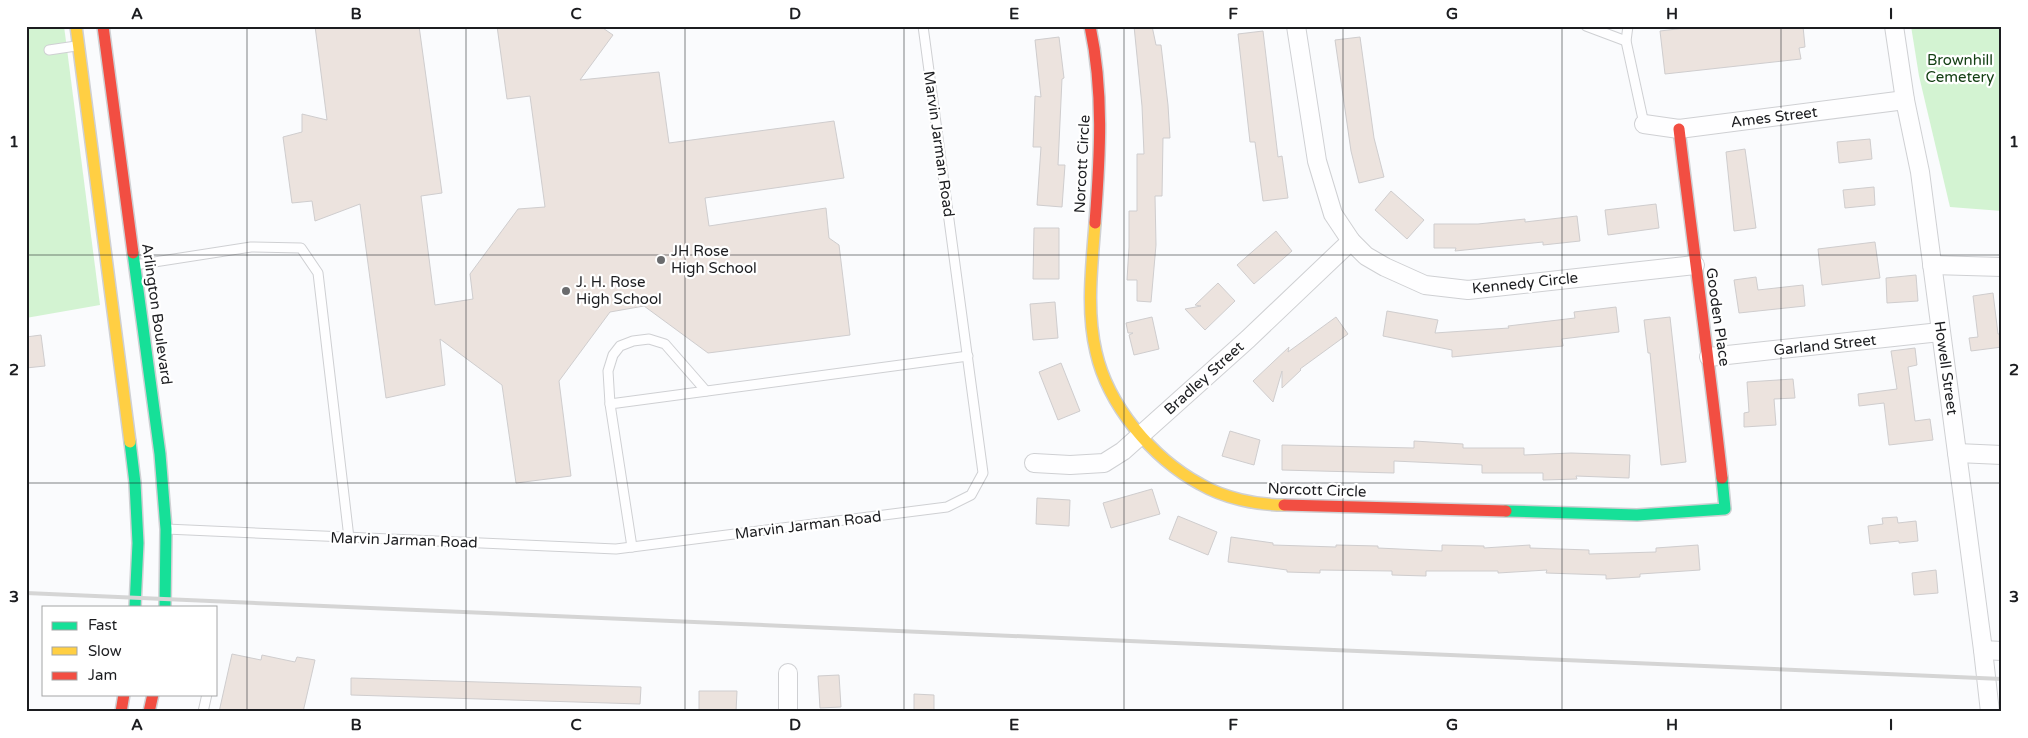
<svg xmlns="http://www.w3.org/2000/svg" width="2028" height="738" viewBox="0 0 2028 738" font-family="'Varela Round',sans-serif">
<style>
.green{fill:#d3f3d2}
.building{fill:#ece3de;stroke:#cfcdce}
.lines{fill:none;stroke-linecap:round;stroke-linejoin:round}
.lane-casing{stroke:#cfd0d3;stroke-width:11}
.street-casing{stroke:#cfd0d3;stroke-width:20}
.fast-casing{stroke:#cfd0d3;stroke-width:14}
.slow-casing{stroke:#cfd0d3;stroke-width:14}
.jam-casing{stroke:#cfd0d3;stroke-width:14}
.lane{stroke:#fefeff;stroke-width:9}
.street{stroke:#fefeff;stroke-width:18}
.fast{stroke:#16e098;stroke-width:11}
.slow{stroke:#ffcf43;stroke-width:11}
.jam{stroke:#f24e42;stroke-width:11}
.rail{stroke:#d5d5d5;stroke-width:4}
.grid{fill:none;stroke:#1c1d20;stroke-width:1;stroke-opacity:0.55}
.poi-dot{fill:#6a6b6d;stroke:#fff;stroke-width:2}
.labels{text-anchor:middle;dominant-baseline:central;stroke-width:4.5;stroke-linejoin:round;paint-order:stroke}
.park-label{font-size:15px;fill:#144014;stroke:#fff}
.street-label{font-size:15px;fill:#1c1d20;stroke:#fff}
.poi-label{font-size:15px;fill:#1c1d20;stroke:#fff;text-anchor:start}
.neatline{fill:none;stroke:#1c1d20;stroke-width:2}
.grid-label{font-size:16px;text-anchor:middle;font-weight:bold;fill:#1c1d20}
</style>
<rect width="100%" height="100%" fill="#fafbfd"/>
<g class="green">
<path d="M 26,26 L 64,26 L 100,305 L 26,318 Z"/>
<path d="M 1911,26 L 2002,26 L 2002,211 L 1950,207 L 1919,76 Z"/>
</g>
<g class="building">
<path d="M 315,26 L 419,26 L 442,193 L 421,196 L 435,305 L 473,299 L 470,274 L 518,209 L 545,207 L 530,96 L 507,99 L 497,26 L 600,26 L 613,35 L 580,80 L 659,72 L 669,143 L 834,121 L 844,178 L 705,198 L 709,226 L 826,208 L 829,238 L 839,245 L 850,335 L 708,353 L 644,306 L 610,312 L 559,381 L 571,476 L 516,483 L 502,385 L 440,339 L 445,385 L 386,398 L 360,204 L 315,221 L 312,201 L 292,203 L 283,137 L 302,132 L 302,114 L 327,120 Z"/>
<path d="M 1134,26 L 1152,26 L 1156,45 L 1161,45 L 1168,105 L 1170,138 L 1163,138 L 1162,196 L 1155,196 L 1156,245 L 1151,302 L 1137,301 L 1137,280 L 1127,280 L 1129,247 L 1129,211 L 1137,211 L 1137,154 L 1144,154 L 1142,106 Z"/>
<path d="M 1702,26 L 1803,26 L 1805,47 L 1799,48 L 1801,59 L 1665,74 L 1660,31 Z"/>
<path d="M 1263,31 L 1278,157 L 1282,156 L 1288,198 L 1263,201 L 1255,142 L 1250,142 L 1238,34 Z"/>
<path d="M 1059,37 L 1064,78 L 1062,79 L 1058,165 L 1065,165 L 1062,207 L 1037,205 L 1041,147 L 1033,147 L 1035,96 L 1041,97 L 1035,40 Z"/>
<path d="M 1360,37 L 1374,138 L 1384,177 L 1359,183 L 1351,151 L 1335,40 Z"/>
<path d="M 1870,139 L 1872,159 L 1839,163 L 1837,142 Z"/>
<path d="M 1745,149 L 1756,228 L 1734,231 L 1726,152 Z"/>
<path d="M 1874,187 L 1875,205 L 1845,208 L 1843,190 Z"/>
<path d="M 1391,191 L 1424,220 L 1407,239 L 1375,210 Z"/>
<path d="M 1656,204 L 1659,228 L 1608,235 L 1605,210 Z"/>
<path d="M 1577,216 L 1580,241 L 1543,245 L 1543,242 L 1455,251 L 1456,248 L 1434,248 L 1434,224 L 1478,224 L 1525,219 L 1525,222 Z"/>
<path d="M 1034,228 L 1059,228 L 1059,279 L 1033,279 Z"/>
<path d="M 1276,231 L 1292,251 L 1254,284 L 1237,265 Z"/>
<path d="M 1875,242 L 1880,278 L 1822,285 L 1818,249 Z"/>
<path d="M 1916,275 L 1918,301 L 1887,303 L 1886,278 Z"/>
<path d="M 1756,277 L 1758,290 L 1803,285 L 1805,306 L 1739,313 L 1734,280 Z"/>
<path d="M 1218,283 L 1235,301 L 1205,330 L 1185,309 L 1201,306 L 1195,305 Z"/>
<path d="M 1993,293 L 1998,334 L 2002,334 L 2002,347 L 1971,351 L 1969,338 L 1978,337 L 1973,296 Z"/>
<path d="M 1055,302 L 1058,338 L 1033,340 L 1030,304 Z"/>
<path d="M 1616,307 L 1619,332 L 1562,339 L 1563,346 L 1452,357 L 1452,350 L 1383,336 L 1387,311 L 1438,320 L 1435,333 L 1509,328 L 1508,326 L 1575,318 L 1574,312 Z"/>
<path d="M 1152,317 L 1159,349 L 1134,355 L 1129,335 L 1133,333 L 1128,333 L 1126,323 Z"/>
<path d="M 1336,317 L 1348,334 L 1300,369 L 1301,370 L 1282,388 L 1282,371 L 1273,402 L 1253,381 L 1289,347 L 1288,352 Z"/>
<path d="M 1670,317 L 1686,462 L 1661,465 L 1650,353 L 1648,353 L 1644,320 Z"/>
<path d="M 41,335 L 45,366 L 26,368 L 26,337 Z"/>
<path d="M 1915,348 L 1917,365 L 1908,367 L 1915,421 L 1930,419 L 1933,440 L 1889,445 L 1884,403 L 1859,406 L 1858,394 L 1897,389 L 1891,351 Z"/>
<path d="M 1061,363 L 1080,411 L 1058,420 L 1039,372 Z"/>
<path d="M 1793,379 L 1795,398 L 1774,399 L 1776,425 L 1744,427 L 1744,413 L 1749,412 L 1747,382 Z"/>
<path d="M 1230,431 L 1260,440 L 1254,465 L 1222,456 Z"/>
<path d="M 1414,441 L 1463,444 L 1463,448 L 1524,448 L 1524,455 L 1571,453 L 1630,455 L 1629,478 L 1576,476 L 1577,479 L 1543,480 L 1543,473 L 1482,473 L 1482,465 L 1394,461 L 1394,473 L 1282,470 L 1282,445 L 1414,448 Z"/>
<path d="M 1152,489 L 1160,514 L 1111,528 L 1103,503 Z"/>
<path d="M 1037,498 L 1070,500 L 1069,526 L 1036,524 Z"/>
<path d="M 1178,516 L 1217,532 L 1208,555 L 1169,539 Z"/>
<path d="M 1897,517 L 1898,523 L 1916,521 L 1918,541 L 1899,543 L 1899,541 L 1870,544 L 1868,526 L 1883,524 L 1882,518 Z"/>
<path d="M 1231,537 L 1273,543 L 1273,545 L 1336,547 L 1336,545 L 1378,546 L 1378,548 L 1442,551 L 1442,545 L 1484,546 L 1484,548 L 1530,545 L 1530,548 L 1589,550 L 1589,554 L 1656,552 L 1656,548 L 1698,545 L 1700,570 L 1640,574 L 1640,577 L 1606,579 L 1606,575 L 1546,573 L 1547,570 L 1498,573 L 1498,571 L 1426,571 L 1426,576 L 1392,575 L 1392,571 L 1320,570 L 1320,573 L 1287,572 L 1287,570 L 1228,562 Z"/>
<path d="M 1936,570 L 1938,593 L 1914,595 L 1912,573 Z"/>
<path d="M 232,654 L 261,660 L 262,655 L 295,662 L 297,657 L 315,660 L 303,712 L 219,712 Z"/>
<path d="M 839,675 L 841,707 L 820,708 L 818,676 Z"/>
<path d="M 351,678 L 641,687 L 640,704 L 351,695 Z"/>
<path d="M 699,691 L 737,691 L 736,712 L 699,712 Z"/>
<path d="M 914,694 L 934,695 L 934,712 L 914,712 Z"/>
</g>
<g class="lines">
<g class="lane-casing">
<g id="lane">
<path d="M 1586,26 L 1626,41"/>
<path d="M 1628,26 L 1626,41 L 1644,124"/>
<path d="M 49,50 L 76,46"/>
<path d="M 135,265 L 251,247 L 301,248 L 318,273 L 349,538"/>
<path d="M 610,404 L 608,371 L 613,355 L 620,346 L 633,341 L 649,339 L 665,344 L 706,391"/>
<path d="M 166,529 L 616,549 L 947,507 L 971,495 L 983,473 L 923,26"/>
<path d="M 632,547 L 610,404 L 968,356"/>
<path d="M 203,712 L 207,694"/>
</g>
</g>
<g class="street-casing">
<g id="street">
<path d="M 1296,26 L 1317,161 L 1333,214 L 1351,241 L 1366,256 L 1385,267 L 1425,285 L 1468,290 L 1695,265"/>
<path d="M 1894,26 L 1905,100 L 1920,172 L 1983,650 L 1990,712"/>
<path d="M 1644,124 L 1679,129 L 1905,100"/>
<path d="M 1932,265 L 2002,267"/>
<path d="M 1709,357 L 1940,332"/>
<path d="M 1957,453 L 2002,455"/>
<path d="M 1034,463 L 1070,465 L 1104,463 L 1123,451 L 1248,339 L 1351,241"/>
<path d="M 1983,650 L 2002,651"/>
<path d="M 788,712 L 788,673"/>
</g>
</g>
<g class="fast-casing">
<g id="fast">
<path d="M 133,253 L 160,454 L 166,529 L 165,607"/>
<path d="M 130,442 L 135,483 L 138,543 L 135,607"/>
<path d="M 1506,511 L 1637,515 L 1725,509 L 1722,478"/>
</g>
</g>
<g class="slow-casing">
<g id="slow">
<path d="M 76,26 L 130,442"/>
<path d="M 1095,223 C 1092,265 1086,310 1096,352 C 1108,405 1152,458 1200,484 C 1224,498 1256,505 1284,505"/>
</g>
</g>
<g class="jam-casing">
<g id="jam">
<path d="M 103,26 L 133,253"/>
<path d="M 1090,26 C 1104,92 1100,156 1095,223"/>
<path d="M 1679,129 C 1693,245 1709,361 1722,478"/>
<path d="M 1284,505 L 1506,511"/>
<path d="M 121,712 L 124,694"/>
<path d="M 149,712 L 153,694"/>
</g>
</g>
<use href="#lane" class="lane"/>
<use href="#street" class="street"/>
<use href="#fast" class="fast"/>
<use href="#slow" class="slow"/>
<use href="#jam" class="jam"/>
<path class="rail" d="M 26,593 L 2002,679"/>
</g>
<path class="grid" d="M 247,26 L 247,712M 466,26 L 466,712M 685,26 L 685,712M 904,26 L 904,712M 1124,26 L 1124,712M 1343,26 L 1343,712M 1562,26 L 1562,712M 1781,26 L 1781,712M 26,255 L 2002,255M 26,483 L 2002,483"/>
<g class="poi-dot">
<circle cx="661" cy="260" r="5"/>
<circle cx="566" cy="291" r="5"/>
</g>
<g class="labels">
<g class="park-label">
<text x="1960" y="60">Brownhill<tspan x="1960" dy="17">Cemetery</tspan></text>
</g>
<g class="street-label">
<text transform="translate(1774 117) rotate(-7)">Ames Street</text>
<text transform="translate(939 144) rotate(82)">Marvin Jarman Road</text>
<text transform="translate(1082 164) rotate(-87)">Norcott Circle</text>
<text transform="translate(1525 283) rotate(-6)">Kennedy Circle</text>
<text transform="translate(157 314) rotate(82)">Arlington Boulevard</text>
<text transform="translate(1718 317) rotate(82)">Gooden Place</text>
<text transform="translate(1825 345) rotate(-6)">Garland Street</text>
<text transform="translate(1946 368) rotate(82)">Howell Street</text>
<text transform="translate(1204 378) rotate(-42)">Bradley Street</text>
<text transform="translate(1317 490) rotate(2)">Norcott Circle</text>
<text transform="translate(808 525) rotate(-7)">Marvin Jarman Road</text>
<text transform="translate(404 540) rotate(2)">Marvin Jarman Road</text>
</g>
<g class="poi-label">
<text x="671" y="251">JH Rose<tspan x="671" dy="17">High School</tspan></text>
<text x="576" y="282">J. H. Rose<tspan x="576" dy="17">High School</tspan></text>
</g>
</g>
<rect width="2028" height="738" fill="none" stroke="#ffffff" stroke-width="55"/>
<rect x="42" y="606" width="175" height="90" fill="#ffffff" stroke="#a4a5a6"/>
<rect x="52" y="622" width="25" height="8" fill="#16e098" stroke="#a4a5a6"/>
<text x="88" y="630" font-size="15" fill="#1c1d20">Fast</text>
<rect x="52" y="647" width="25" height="8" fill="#ffcf43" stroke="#a4a5a6"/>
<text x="88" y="656" font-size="15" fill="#1c1d20">Slow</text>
<rect x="52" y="672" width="25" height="8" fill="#f24e42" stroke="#a4a5a6"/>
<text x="88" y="680" font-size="15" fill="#1c1d20">Jam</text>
<rect x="28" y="28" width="1972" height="682" class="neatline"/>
<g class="grid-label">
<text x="137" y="19">A</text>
<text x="356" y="19">B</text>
<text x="576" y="19">C</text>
<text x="795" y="19">D</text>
<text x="1014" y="19">E</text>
<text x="1233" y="19">F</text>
<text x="1452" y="19">G</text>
<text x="1672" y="19">H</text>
<text x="1891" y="19">I</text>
<text x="14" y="147">1</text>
<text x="2014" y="147">1</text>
<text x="14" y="375">2</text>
<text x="2014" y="375">2</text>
<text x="14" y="602">3</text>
<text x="2014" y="602">3</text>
<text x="137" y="730">A</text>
<text x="356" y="730">B</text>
<text x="576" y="730">C</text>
<text x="795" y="730">D</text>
<text x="1014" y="730">E</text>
<text x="1233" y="730">F</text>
<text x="1452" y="730">G</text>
<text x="1672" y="730">H</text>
<text x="1891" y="730">I</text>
</g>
</svg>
